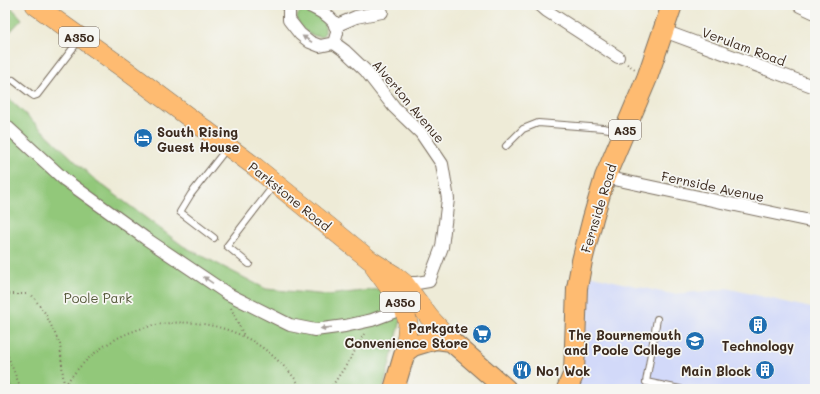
<svg xmlns="http://www.w3.org/2000/svg" width="820" height="394" viewBox="0 0 820 394" font-family="Mali,sans-serif">
<style>
.built{fill:#d2d9f9}
.green{fill:#92c87a;stroke:#66794c}
.forest{fill:#75ac6a;stroke:#586b44}
.lines{fill:none;stroke-linecap:round;stroke-linejoin:round}
.service-casing{stroke:#7a6e5f;stroke-width:8}
.minor-casing{stroke:#7a6e5f;stroke-width:14}
.primary-casing{stroke:#7a6e5f;stroke-width:20}
.trunk-casing{stroke:#7a6e5f;stroke-width:22}
.path{stroke:#7a6e5f;stroke-width:2;stroke-dasharray:1 3;stroke-linecap:butt}
.service{stroke:#fff;stroke-width:6}
.minor{stroke:#fff;stroke-width:12}
.primary{stroke:#febb71;stroke-width:19}
.trunk{stroke:#febb71;stroke-width:20}
.oneway{fill:#a79f9a}
.labels{text-anchor:middle;dominant-baseline:central;stroke-width:3.5;stroke-linejoin:round;paint-order:stroke}
.shield{fill:#f6f6f2;stroke:#73675e;stroke-width:1}
.shield-label{font-size:12px;font-weight:bold;fill:#3b2a1e}
.street-label{font-size:13px;fill:#3b2a1e;stroke:#f6f6f2}
.poi-label{font-size:13px;font-weight:bold;fill:#3b2a1e;stroke:#f6f6f2;text-anchor:end}
.park-label{font-size:13px;fill:#55593a;stroke:#f6f6f2}
</style>
<rect width="100%" height="100%" fill="#f6f6f2"/>
<filter id="ink" filterUnits="userSpaceOnUse"><feTurbulence type="fractalNoise" baseFrequency=".025" numOctaves="2"/><feDisplacementMap in="SourceGraphic" scale="8" xChannelSelector="R" yChannelSelector="G"/><feConvolveMatrix kernelMatrix="1 2 1 2 8 2 1 2 1" color-interpolation-filters="sRGB"/></filter>
<filter id="wash" filterUnits="userSpaceOnUse"><feTurbulence type="fractalNoise" baseFrequency=".012" numOctaves="4" result="noise"/><feDisplacementMap in="SourceGraphic" scale="16" xChannelSelector="R" yChannelSelector="G"/><feGaussianBlur stdDeviation="0.9" result="paint"/><feColorMatrix in="noise" values="0 0 0 0 0 0 0 0 0 0 0 0 0 0 0 0 0 1.4 0 .05"/><feComposite in="paint" operator="in"/></filter>
<g filter="url(#wash)">
<rect width="100%" height="100%" fill="#eeebd7"/>
<path class="built" d="M 580,273 L 661,292 L 673,294 L 720,290 L 726,288 L 815,309 L 815,389 L 577,389 Z"/>
<g class="green">
<path d="M 5,5 L 9,5 L 22,19 L 5,37 Z"/>
<path d="M 303,10 C 315,13 327,19 325,33 L 321,37 C 317,36 312,36 308,33 C 300,28 291,16 303,10 Z"/>
<path d="M 5,95 L 93,178 L 183,246 L 266,289 L 328,295 L 380,289 L 401,320 L 383,389 L 5,389 Z"/>
</g>
<path class="forest" d="M 5,366 L 12,389 L 5,389 Z"/>
</g>
<g filter="url(#ink)">
<g class="lines">
<g class="service-casing">
<g id="service">
<path d="M 13,80 L 31,94 L 34,96 L 37,95 L 80,39"/>
<path d="M 506,146 L 523,129 L 538,123 L 603,128 L 621,131"/>
<path d="M 214,238 L 180,212 L 191,194 L 227,148"/>
<path d="M 249,264 L 227,246 L 274,185"/>
<path d="M 657,319 L 646,382 L 680,389"/>
</g>
</g>
<g class="minor-casing">
<g id="minor">
<path d="M 292,5 L 289,7 L 289,20 L 300,34 L 310,42 L 320,46 L 334,43 C 335,40 336,36 337,33 C 338,18 319,11 308,5"/>
<path d="M 540,5 L 547,11 L 618,57"/>
<path d="M 800,6 L 815,13"/>
<path d="M 335,26 L 356,17 L 382,12"/>
<path d="M 664,31 L 815,87"/>
<path d="M 334,43 L 345,51 L 366,71 L 394,107 L 421,133 L 442,164 L 448,199 L 442,247 L 429,281 L 417,283 L 404,283"/>
<path d="M 5,125 L 65,180 L 145,238 L 228,294 L 290,325 L 315,330 L 345,326 L 372,320 L 404,308"/>
<path d="M 605,177 L 815,222"/>
</g>
</g>
<g class="primary-casing">
<g id="primary">
<path d="M 35,5 L 123,68 L 254,166 L 370,260 L 394,275 L 404,283 L 429,317 L 451,341"/>
<path d="M 375,268 L 404,308 L 408,323 L 405,352"/>
</g>
</g>
<g class="trunk-casing">
<g id="trunk">
<path d="M 394,389 L 405,352 L 413,346 L 436,339 L 451,341 L 506,389"/>
<path d="M 567,389 L 574,373 L 577,288 L 582,261 L 593,218 L 605,177 L 647,78 L 672,5"/>
</g>
</g>
<g class="path">
<path d="M 5,11 L 10,5"/>
<path d="M 627,64 L 635,69"/>
<path d="M 5,294 L 31,294 L 45,313 L 60,344 L 64,386"/>
<path d="M 231,308 L 244,336"/>
<path d="M 5,349 L 21,389"/>
<path d="M 63,389 C 70,377 80,366 90,357 C 142,311 223,311 274,357 C 284,366 295,377 302,389"/>
<path d="M 330,389 L 351,358 L 364,334"/>
</g>
<use href="#service" class="service"/>
<use href="#minor" class="minor"/>
<use href="#primary" class="primary"/>
<use href="#trunk" class="trunk"/>
</g>
<defs><path id="oneway-solid" d="M-6-.8H1V-3.2L6.5 0L1 3.2V.8H-6Z"/></defs>
<g class="oneway">
<use href="#oneway-solid" transform="translate(307 39) rotate(-147)"/>
<use href="#oneway-solid" transform="translate(208 280) rotate(-146)"/>
<use href="#oneway-solid" transform="translate(326 328) rotate(173)"/>
</g>
</g>
<defs>
<g id="hotel-disc" transform="scale(1)"><circle r="9.5" fill="#1f6fb2" stroke="#f6f6f2"/><path d="M-6-4.5h1.5V1H6V5H4.5V3h-9V5H-6ZM-4 0a1.8 1.8 0 1 1 3.6 0ZM.5 0V-2.5h3Q6-2.5 6 0Z" fill="#fff"/></g>
<g id="building-disc" transform="scale(1)"><circle r="9.5" fill="#1f6fb2" stroke="#f6f6f2"/><path d="M-4-6H4V6H1V3H-1V6H-4ZM-2.5-4.3h1.7v1.8h-1.7ZM.8-4.3h1.7v1.8H.8ZM-2.5-1h1.7V.8h-1.7ZM.8-1h1.7V.8H.8Z" fill="#fff"/></g>
<g id="supermarket-disc" transform="scale(1)"><circle r="9.5" fill="#1f6fb2" stroke="#f6f6f2"/><path d="M-6-5.5h2.5l.6 2H6L4.5 2H-2.5L-4.4-4H-6ZM-1.5 3.2a1.3 1.3 0 1 0 .1 0ZM3 3.2a1.3 1.3 0 1 0 .1 0Z" fill="#fff"/></g>
<g id="university-disc" transform="scale(1)"><circle r="9.5" fill="#1f6fb2" stroke="#f6f6f2"/><path d="M0-5L7-2L0 1L-7-2ZM-4 1L0 2.5L4 1V4Q0 6-4 4Z" fill="#fff"/></g>
<g id="restaurant-disc" transform="scale(1)"><circle r="9.5" fill="#1f6fb2" stroke="#f6f6f2"/><path d="M-5-6h1v4h1v-4h1v4h1v-4h1v5L-1.5 .5V6h-2V.5L-5-1ZM5-6V6H3V1.5H1.5Q1.5-4 5-6Z" fill="#fff"/></g>
</defs>
<g fill-rule="evenodd">
<use href="#hotel-disc" x="143" y="138"/>
<use href="#building-disc" x="758" y="325"/>
<use href="#supermarket-disc" x="482" y="334"/>
<use href="#university-disc" x="695" y="341"/>
<use href="#restaurant-disc" x="522" y="370"/>
<use href="#building-disc" x="765" y="370"/>
</g>
<g class="labels">
<g class="shield">
<rect x="59" y="27" width="40" height="20" rx="3"/>
<rect x="609" y="120" width="32" height="20" rx="3"/>
<rect x="380" y="292" width="40" height="20" rx="3"/>
</g>
<g class="shield-label">
<text x="79" y="37">A350</text>
<text x="625" y="130">A35</text>
<text x="400" y="302">A350</text>
</g>
<g class="street-label">
<text transform="translate(744 46) rotate(20)">Verulam Road</text>
<text transform="translate(409 101) rotate(50)">Alverton Avenue</text>
<text transform="translate(713 186) rotate(12)">Fernside Avenue</text>
<text transform="translate(290 196) rotate(39)">Parkstone Road</text>
<text transform="translate(598 208) rotate(-73)">Fernside Road</text>
</g>
<g class="poi-label">
<text x="157" y="131" text-anchor="start">South Rising<tspan x="157" dy="15">Guest House</tspan></text>
<text x="468" y="327">Parkgate<tspan x="468" dy="15">Convenience Store</tspan></text>
<text x="681" y="334">The Bournemouth<tspan x="681" dy="15">and Poole College</tspan></text>
<text x="758" y="345" text-anchor="middle">Technology</text>
<text x="536" y="370" text-anchor="start">No1 Wok</text>
<text x="751" y="370">Main Block</text>
</g>
<g class="park-label">
<text x="98" y="297">Poole Park</text>
</g>
</g>
<rect width="820" height="394" fill="none" stroke="#f6f6f2" stroke-width="20"/>
</svg>
